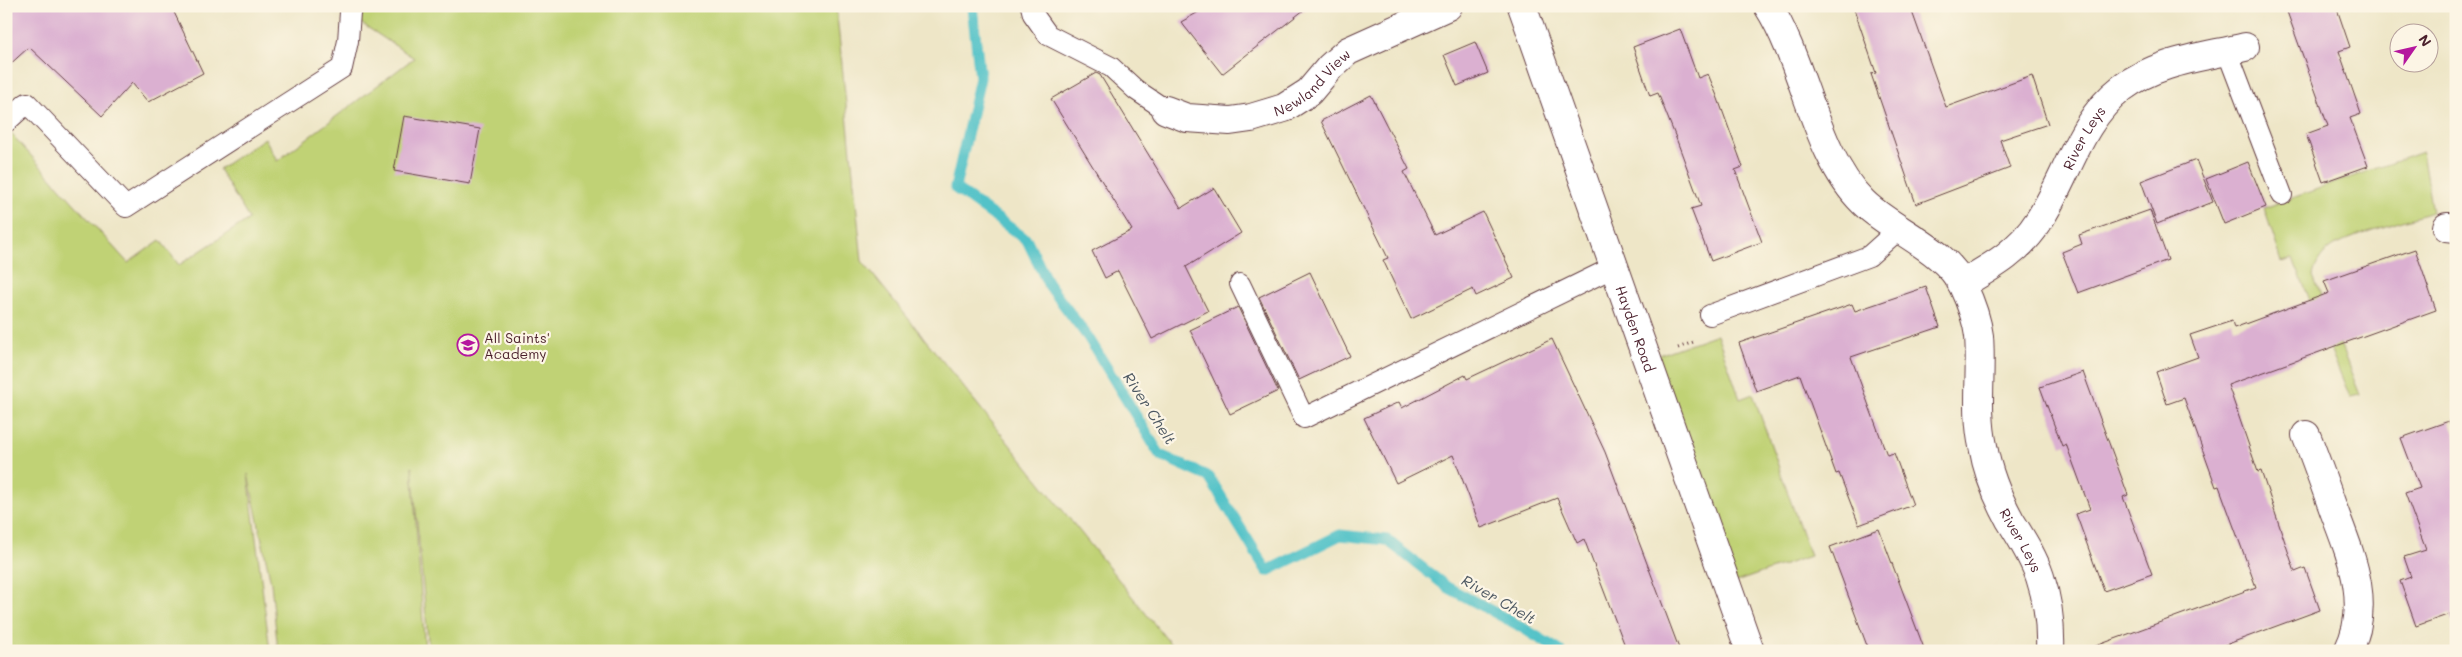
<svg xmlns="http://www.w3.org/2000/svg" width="2462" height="657" viewBox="0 0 2462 657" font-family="Mali,sans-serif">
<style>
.green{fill:#c0d275;stroke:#857850}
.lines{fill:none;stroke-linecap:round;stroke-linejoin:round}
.stream{stroke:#53c2c8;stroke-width:11}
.building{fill:#dbb0d1}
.service-casing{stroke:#633d42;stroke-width:22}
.minor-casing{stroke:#633d42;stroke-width:30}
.path{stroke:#633d42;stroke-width:3;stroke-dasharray:1 4;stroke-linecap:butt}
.service{stroke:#fff;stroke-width:20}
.minor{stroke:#fff;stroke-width:28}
.labels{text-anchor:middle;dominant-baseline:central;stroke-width:4.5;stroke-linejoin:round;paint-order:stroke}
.street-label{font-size:14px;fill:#4a1f2b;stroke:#fcf5e5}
.poi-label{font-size:14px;fill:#4a1f2b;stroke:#fcf5e5;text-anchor:start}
.water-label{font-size:15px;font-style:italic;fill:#4d5862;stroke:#fcf5e5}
</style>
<rect width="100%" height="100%" fill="#fcf5e5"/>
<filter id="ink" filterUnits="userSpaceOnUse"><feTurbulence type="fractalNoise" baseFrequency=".02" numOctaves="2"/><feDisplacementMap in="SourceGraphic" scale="10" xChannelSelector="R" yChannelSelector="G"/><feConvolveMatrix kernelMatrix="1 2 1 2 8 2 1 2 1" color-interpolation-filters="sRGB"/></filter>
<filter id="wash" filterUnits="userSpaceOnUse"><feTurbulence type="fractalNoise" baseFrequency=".0096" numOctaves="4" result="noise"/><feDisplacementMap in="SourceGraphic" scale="20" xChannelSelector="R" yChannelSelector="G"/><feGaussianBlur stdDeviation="1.12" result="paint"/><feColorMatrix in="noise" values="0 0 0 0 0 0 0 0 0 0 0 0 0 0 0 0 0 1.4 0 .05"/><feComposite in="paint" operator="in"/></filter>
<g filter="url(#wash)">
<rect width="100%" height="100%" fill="#eee6c7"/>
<g class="green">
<path d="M 335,6 L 836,6 L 862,261 L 1176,651 L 429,651 L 412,467 L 425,651 L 278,651 L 271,583 L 248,474 L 270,651 L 6,651 L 6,128 L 128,263 L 160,240 L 179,265 L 249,219 L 219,169 L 265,138 L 277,161 L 414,58 Z"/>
<path d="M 2422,152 L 2432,212 C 2408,220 2345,236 2329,250 C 2320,257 2315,266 2313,276 L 2360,395 L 2350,397 L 2293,259 L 2282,262 L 2264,208 Z"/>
<path d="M 1717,334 L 1740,399 L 1753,394 L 1810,556 L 1727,585 L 1647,359 Z"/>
</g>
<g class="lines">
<path class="stream" d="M 972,6 L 980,78 L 955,188 L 1027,240 L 1048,284 L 1088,337 L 1160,455 L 1209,477 L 1267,571 L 1340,535 L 1387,540 L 1447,587 L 1518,625 L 1560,651"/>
</g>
<g id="blocks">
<g class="building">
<path d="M 6,6 L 171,6 L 203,73 L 148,102 L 132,83 L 102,116 L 29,47 L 6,68 Z"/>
<path d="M 1209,6 L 1309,6 L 1222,74 L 1181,22 Z"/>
<path d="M 1853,6 L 1910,6 L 1946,107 L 2032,76 L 2048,124 L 2000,140 L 2010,168 L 1916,204 L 1871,74 L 1876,73 Z"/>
<path d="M 2285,6 L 2336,6 L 2350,47 L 2339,51 L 2361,114 L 2350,118 L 2368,166 L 2323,182 L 2306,134 L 2328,126 Z"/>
<path d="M 1680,29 L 1698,78 L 1708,74 L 1717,96 L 1743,167 L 1735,170 L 1762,242 L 1711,261 L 1691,209 L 1701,206 L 1676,138 L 1658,93 L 1650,96 L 1633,47 Z"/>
<path d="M 1475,42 L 1488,73 L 1457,86 L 1444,55 Z"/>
<path d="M 1096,73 L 1100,75 L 1181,208 L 1214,188 L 1241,233 L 1186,267 L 1208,311 L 1152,339 L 1118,271 L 1105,278 L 1092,251 L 1132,230 L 1051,99 Z"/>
<path d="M 1371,95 L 1409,169 L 1404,172 L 1435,235 L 1483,212 L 1514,278 L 1476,296 L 1473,289 L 1411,319 L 1383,260 L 1388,258 L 1321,121 Z"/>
<path d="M 404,116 L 480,129 L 470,184 L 394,171 Z"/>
<path d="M 2196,160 L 2213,202 L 2157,224 L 2141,181 Z"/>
<path d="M 2248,162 L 2266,207 L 2224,224 L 2206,179 Z"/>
<path d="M 2150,210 L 2168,260 L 2078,293 L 2062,252 L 2082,244 L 2079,235 Z"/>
<path d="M 2415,249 L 2436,310 L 2228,385 L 2258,472 L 2261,471 L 2295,572 L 2305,568 L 2320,610 L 2209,651 L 2093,651 L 2093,647 L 2256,587 L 2219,486 L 2216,487 L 2184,398 L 2167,404 L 2156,372 L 2198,357 L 2190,335 L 2232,321 L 2234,328 L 2329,293 L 2324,281 Z"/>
<path d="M 1310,272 L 1350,356 L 1299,380 L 1259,297 Z"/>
<path d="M 1926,287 L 1940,327 L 1851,357 L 1887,455 L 1894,453 L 1913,505 L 1859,525 L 1839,473 L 1836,474 L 1800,375 L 1756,391 L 1739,343 L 1852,304 L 1855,311 Z"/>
<path d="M 1238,307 L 1278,391 L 1230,414 L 1190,330 Z"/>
<path d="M 1552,339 L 1605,452 L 1680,651 L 1627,651 L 1584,539 L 1577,543 L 1557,498 L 1481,528 L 1453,455 L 1396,483 L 1364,418 L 1399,402 L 1402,408 L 1465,375 L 1467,379 Z"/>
<path d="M 2083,372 L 2128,495 L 2123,497 L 2152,574 L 2104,591 L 2076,514 L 2090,509 L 2066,444 L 2062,446 L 2040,387 Z"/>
<path d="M 2449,421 L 2456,439 L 2455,621 L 2452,621 L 2450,614 L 2416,626 L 2400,581 L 2411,577 L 2404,557 L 2426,550 L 2405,493 L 2420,488 L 2401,438 Z"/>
<path d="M 1879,529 L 1907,603 L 1925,651 L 1869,651 L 1830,547 Z"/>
</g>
</g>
</g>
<g filter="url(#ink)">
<use href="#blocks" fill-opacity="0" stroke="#633d42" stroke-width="1"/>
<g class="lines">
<g class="service-casing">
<g id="service">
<path d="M 1031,6 L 1033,14 L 1048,35 L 1111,67 L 1136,90 L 1166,110"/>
<path d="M 2227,51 L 2282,195"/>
<path d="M 6,122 L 27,103 L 126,207 L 342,68 L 348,41 L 350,12 L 353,6"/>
<path d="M 1240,284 L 1304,418 L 1614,267"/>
<path d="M 1710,315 L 1869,256 L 1898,230"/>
</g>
</g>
<g class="minor-casing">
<g id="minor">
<path id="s1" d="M 1522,6 L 1750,651"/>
<path id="s2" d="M 1768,6 C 1805,64 1815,155 1863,202 C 1891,230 1946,249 1963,286 C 1970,301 1977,320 1979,336 C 1982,373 1975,409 1983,446 C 1987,470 1998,498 2010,520 C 2021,538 2033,556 2040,577 C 2048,601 2051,625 2050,651"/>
<path id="s3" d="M 1166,110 L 1187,118 L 1230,121 L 1251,118 L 1284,108 L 1309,92 L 1330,67 L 1348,51 L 1448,6"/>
<path d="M 2447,227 L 2456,228"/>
<path id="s4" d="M 1962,284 C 1991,267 2020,251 2038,222 C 2068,177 2078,122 2122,88 C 2157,61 2204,57 2245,47"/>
<path d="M 2306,435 C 2316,460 2325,486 2334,511 C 2351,556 2372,604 2348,651"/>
</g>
</g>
<path class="path" d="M 1678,348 L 1696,341"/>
<use href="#service" class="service"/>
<use href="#minor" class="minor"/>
</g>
</g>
<defs>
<g id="school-ring" transform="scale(1.125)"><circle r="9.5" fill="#fcf5e5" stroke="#b5179e" stroke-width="1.5"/><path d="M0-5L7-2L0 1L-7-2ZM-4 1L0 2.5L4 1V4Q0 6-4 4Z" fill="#b5179e"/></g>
</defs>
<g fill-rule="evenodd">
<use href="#school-ring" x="468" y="345"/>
</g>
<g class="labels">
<g class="street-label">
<text stroke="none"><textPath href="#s3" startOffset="159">Newland View</textPath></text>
<text stroke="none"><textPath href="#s4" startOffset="195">River Leys</textPath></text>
<text stroke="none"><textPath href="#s1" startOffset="342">Hayden Road</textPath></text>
<text stroke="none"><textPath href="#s2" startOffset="616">River Leys</textPath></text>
</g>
<g class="poi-label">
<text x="484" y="337">All Saints'<tspan x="484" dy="16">Academy</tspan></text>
</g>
<g class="water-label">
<text transform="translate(1150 408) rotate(57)">River Chelt</text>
<text transform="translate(1499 599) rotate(30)">River Chelt</text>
</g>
</g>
<rect width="2462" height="657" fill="none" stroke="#fcf5e5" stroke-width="25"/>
<g transform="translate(2414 48) rotate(56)"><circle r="24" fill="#fcf5e5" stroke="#b59f9b"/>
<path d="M0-4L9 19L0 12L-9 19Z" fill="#b5179e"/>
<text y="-8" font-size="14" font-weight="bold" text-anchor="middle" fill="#4a1f2b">N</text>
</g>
</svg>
